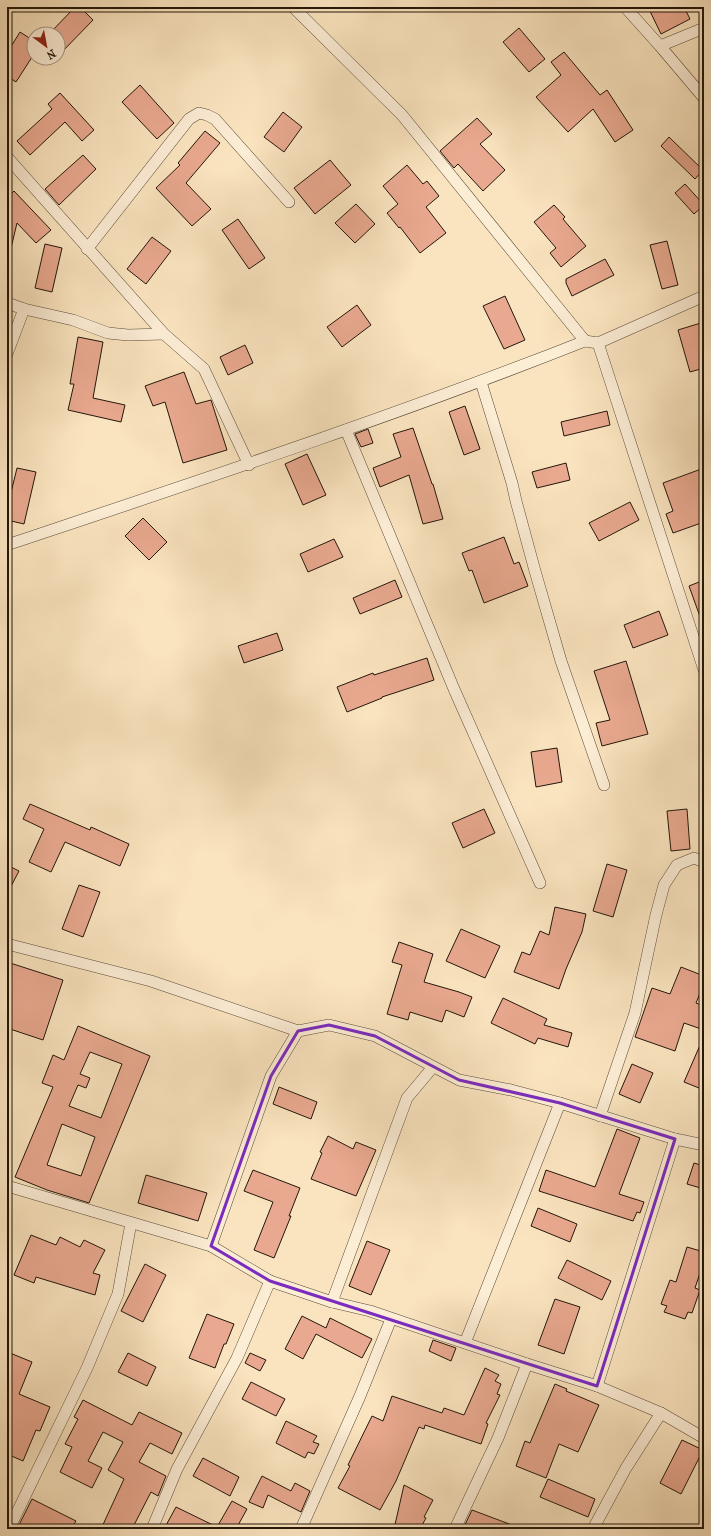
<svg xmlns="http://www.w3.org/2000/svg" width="711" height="1536" viewBox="0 0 711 1536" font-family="'IM FELL French Canon',serif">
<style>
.building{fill:#e9a990;stroke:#23160a;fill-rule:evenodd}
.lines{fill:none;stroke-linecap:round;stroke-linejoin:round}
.street-casing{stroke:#594a37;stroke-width:12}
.street{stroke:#fcedd5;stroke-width:11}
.marked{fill:none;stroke:#7b2cbf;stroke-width:3;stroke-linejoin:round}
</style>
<rect width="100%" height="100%" fill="#fae4bf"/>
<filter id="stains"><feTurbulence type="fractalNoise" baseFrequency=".005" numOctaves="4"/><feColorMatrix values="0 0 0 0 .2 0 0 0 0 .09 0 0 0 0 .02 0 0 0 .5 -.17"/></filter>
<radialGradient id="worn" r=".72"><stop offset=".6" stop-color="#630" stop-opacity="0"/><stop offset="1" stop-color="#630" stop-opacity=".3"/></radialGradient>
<g class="building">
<path d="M 75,7 L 80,7 L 93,20 L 58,56 L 58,34 L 49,34 Z"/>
<path d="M 648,7 L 684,7 L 690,19 L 661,34 Z"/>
<path d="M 519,28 L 545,59 L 529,72 L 503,42 Z"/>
<path d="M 20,32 L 34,41 L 34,54 L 16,82 L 7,76 L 7,53 Z"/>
<path d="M 564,52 L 600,95 L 607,90 L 633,130 L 615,142 L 593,109 L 568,132 L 536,97 L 561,75 L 551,62 Z"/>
<path d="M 140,85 L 174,123 L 157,139 L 122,102 Z"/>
<path d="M 60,93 L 94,130 L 82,141 L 65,122 L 30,155 L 17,141 L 52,109 L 48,104 Z"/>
<path d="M 283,112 L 302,127 L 284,152 L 264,137 Z"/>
<path d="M 477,118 L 492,134 L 480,144 L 505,170 L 483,191 L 458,164 L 454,168 L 440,151 Z"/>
<path d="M 205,131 L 220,143 L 186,183 L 211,209 L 192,226 L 156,188 L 180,165 L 178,163 Z"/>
<path d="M 669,137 L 703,170 L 695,179 L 661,146 Z"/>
<path d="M 83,155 L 96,169 L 59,205 L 45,189 Z"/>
<path d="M 330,160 L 351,185 L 315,214 L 294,188 Z"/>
<path d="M 407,165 L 423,184 L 427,181 L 439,196 L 426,207 L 446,233 L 420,253 L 400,227 L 399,228 L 387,213 L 398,204 L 383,186 Z"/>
<path d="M 685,184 L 704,205 L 694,214 L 675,193 Z"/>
<path d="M 14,191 L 51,230 L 36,243 L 17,223 L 11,248 L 7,247 L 7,198 Z"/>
<path d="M 356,204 L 375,224 L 355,243 L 335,223 Z"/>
<path d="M 554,205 L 565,217 L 563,219 L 586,246 L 561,267 L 550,253 L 556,248 L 534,222 Z"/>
<path d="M 238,219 L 265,258 L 249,269 L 222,230 Z"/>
<path d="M 152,237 L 171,251 L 146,284 L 127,269 Z"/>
<path d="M 667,241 L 678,285 L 662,289 L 650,245 Z"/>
<path d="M 45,244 L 62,248 L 52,292 L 35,288 Z"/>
<path d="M 605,259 L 614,275 L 572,296 L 566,283 L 566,279 Z"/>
<path d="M 505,296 L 525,340 L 504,349 L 483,306 Z"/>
<path d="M 357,305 L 371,325 L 342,347 L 327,327 Z"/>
<path d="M 704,322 L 704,368 L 690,372 L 678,330 Z"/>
<path d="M 78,337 L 103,342 L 93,398 L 125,405 L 121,422 L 68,410 L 74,384 L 70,384 Z"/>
<path d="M 245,345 L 253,363 L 228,375 L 220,357 Z"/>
<path d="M 184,372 L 196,404 L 211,400 L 227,450 L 183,463 L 165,402 L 153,406 L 145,386 Z"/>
<path d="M 465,406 L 480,449 L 464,455 L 449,412 Z"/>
<path d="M 607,411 L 610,425 L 564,436 L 561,422 Z"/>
<path d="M 413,428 L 432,484 L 433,484 L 443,519 L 423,524 L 409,475 L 380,487 L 373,468 L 401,457 L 393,434 Z"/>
<path d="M 368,429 L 373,443 L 361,447 L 355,434 Z"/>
<path d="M 307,454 L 326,495 L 303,505 L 285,464 Z"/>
<path d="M 566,463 L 570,480 L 537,488 L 532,472 Z"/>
<path d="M 17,468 L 36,472 L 24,524 L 7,520 L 7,509 Z"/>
<path d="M 704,468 L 704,522 L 673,533 L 666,514 L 673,511 L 663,483 Z"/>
<path d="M 630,502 L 639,520 L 599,541 L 589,523 Z"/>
<path d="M 143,518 L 167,542 L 149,560 L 125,536 Z"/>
<path d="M 504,537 L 514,564 L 519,562 L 528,586 L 484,603 L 472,570 L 469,571 L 462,553 Z"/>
<path d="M 334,539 L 343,557 L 308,572 L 300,554 Z"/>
<path d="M 395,580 L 402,597 L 360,614 L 353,598 Z"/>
<path d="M 704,580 L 704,625 L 703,625 L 689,586 Z"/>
<path d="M 659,611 L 668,635 L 633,648 L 624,625 Z"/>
<path d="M 277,633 L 283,650 L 244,663 L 238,646 Z"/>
<path d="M 427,658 L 434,680 L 382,697 L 382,698 L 347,712 L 337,687 L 373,673 L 374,675 Z"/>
<path d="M 626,661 L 648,734 L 602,746 L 596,723 L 610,720 L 594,671 Z"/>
<path d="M 557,748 L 562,782 L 536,787 L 531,752 Z"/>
<path d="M 30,804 L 90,830 L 91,827 L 129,844 L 120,866 L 65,842 L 51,872 L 29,862 L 44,829 L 23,819 Z"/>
<path d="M 484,809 L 495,833 L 463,848 L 452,823 Z"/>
<path d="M 687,809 L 690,849 L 671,851 L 667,811 Z"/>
<path d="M 607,864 L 627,870 L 613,917 L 593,911 Z"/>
<path d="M 7,865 L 19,871 L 7,894 Z"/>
<path d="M 79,885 L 100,892 L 83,937 L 62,929 Z"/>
<path d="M 555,907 L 586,914 L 582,932 L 566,969 L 559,989 L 514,972 L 522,952 L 530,955 L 540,931 L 549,935 Z"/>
<path d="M 461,929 L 500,946 L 485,978 L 446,961 Z"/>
<path d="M 399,942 L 433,954 L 424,982 L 459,992 L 472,997 L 464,1017 L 446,1010 L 442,1022 L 410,1012 L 408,1020 L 387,1014 L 402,965 L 392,962 Z"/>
<path d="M 7,962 L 63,980 L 43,1040 L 7,1028 Z"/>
<path d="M 681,967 L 704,976 L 704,984 L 696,1003 L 704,1006 L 704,1030 L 684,1023 L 675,1051 L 635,1037 L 652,988 L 670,994 Z"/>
<path d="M 503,998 L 547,1019 L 544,1025 L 572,1033 L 568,1047 L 538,1038 L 535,1044 L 491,1023 Z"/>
<path d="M 78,1026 L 150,1056 L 89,1203 L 47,1190 L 15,1177 L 53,1087 L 42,1083 L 53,1055 L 64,1060 ZM 90,1052 L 122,1064 L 101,1118 L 69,1106 L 78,1085 L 86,1088 L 90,1078 L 80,1074 ZM 62,1124 L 95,1137 L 81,1176 L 47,1165 Z"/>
<path d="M 704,1036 L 704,1090 L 684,1082 Z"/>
<path d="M 632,1064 L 653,1073 L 640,1103 L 619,1094 Z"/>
<path d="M 279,1087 L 317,1102 L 311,1119 L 273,1104 Z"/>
<path d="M 617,1129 L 640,1138 L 619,1194 L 644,1202 L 640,1213 L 637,1212 L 633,1221 L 539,1191 L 546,1170 L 595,1187 Z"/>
<path d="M 328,1136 L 353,1149 L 356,1142 L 376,1150 L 356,1196 L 311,1179 L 322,1153 L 320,1152 Z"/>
<path d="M 694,1163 L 704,1166 L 704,1189 L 687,1184 Z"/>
<path d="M 253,1170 L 300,1188 L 289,1216 L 291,1216 L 274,1258 L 254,1250 L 273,1202 L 244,1191 Z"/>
<path d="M 146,1175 L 207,1193 L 198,1221 L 138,1203 Z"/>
<path d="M 538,1208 L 577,1224 L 570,1242 L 531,1226 Z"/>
<path d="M 31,1235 L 56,1245 L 60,1237 L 80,1247 L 84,1240 L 105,1250 L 93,1273 L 100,1275 L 95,1295 L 36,1277 L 34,1283 L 14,1275 Z"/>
<path d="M 367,1241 L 390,1250 L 371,1295 L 349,1286 Z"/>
<path d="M 687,1247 L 704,1252 L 704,1261 L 695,1288 L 700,1290 L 692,1313 L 688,1312 L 685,1319 L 664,1312 L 667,1306 L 661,1304 L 670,1280 L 676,1282 Z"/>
<path d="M 567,1260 L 611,1281 L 602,1300 L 558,1278 Z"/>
<path d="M 145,1264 L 166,1275 L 143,1322 L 121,1311 Z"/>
<path d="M 555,1299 L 580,1307 L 564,1354 L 538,1345 Z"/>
<path d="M 207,1314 L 234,1324 L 226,1344 L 224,1344 L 215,1368 L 189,1358 Z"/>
<path d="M 302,1316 L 326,1328 L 330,1318 L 372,1339 L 362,1358 L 316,1334 L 303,1359 L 285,1349 Z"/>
<path d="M 433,1340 L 456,1348 L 451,1361 L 429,1351 Z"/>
<path d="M 10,1353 L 32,1362 L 19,1394 L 50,1407 L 40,1431 L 36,1430 L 23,1461 L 7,1454 L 7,1361 Z"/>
<path d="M 128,1353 L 156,1367 L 147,1386 L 118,1372 Z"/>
<path d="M 250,1353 L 266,1360 L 260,1371 L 245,1363 Z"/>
<path d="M 485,1368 L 499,1375 L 495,1381 L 501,1384 L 497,1394 L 500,1395 L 486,1423 L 488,1424 L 481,1444 L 425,1425 L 424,1429 L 419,1427 L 396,1481 L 380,1510 L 338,1488 L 350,1466 L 348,1465 L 372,1416 L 383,1421 L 392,1396 L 442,1413 L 444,1408 L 464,1415 Z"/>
<path d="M 251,1382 L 285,1399 L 276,1416 L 242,1399 Z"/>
<path d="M 555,1384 L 567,1389 L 566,1391 L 599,1405 L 578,1452 L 559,1444 L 546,1478 L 516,1466 L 525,1441 L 530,1443 Z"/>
<path d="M 83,1400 L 132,1425 L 139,1412 L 182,1433 L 172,1454 L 150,1443 L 139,1462 L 166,1476 L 158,1496 L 151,1492 L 132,1529 L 101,1529 L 124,1479 L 108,1470 L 123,1442 L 103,1432 L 88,1461 L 102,1468 L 92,1488 L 60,1472 L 72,1447 L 65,1444 L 78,1419 L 74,1417 Z"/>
<path d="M 286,1421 L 317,1436 L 313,1442 L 319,1444 L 314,1454 L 308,1452 L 305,1458 L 276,1443 Z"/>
<path d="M 682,1440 L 703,1450 L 681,1494 L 660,1483 Z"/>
<path d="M 203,1458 L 239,1477 L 230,1496 L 193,1476 Z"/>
<path d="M 262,1476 L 291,1491 L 295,1483 L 310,1491 L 301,1512 L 268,1495 L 263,1508 L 249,1502 Z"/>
<path d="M 548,1479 L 595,1499 L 588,1517 L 540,1497 Z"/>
<path d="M 404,1485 L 433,1500 L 424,1517 L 426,1518 L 420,1529 L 394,1529 Z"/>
<path d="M 32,1499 L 76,1521 L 71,1529 L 17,1529 Z"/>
<path d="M 232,1501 L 247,1509 L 236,1529 L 164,1529 L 176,1507 L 217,1527 Z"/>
<path d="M 472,1510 L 520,1528 L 520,1529 L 463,1529 Z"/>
</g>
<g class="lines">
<g class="street-casing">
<g id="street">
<path d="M 293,7 L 402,115 L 585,341"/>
<path d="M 625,7 L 660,46 L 704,98"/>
<path d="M 660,46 L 704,28"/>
<path d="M 7,157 L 164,334 L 204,369 L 249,465"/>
<path d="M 87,249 L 189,119 L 199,113 L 207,115 L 215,119 L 289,202"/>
<path d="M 7,303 L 24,309 L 73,320 L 108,333 L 128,335 L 164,334"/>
<path d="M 598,343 L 704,670"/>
<path d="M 7,354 L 24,309"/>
<path d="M 481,382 L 512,483 L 516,501 L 535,571 L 561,661 L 604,785"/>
<path d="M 346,430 L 454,689 L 540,883"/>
<path d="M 7,545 C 201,480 395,416 585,341 L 598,343 L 704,296"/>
<path d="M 7,944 L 151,981 L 298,1031"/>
<path d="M 600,1116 L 635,1013 L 656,915 L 664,885 L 677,865 L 694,858 L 704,862"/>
<path d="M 7,1186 L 211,1246 L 270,1281 L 332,1302 L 370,1311 L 527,1364 L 597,1386 L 661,1413 L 626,1468 L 593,1529"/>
<path d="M 211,1246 L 271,1076 L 298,1031 L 329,1025 L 375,1036 L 459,1080 L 511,1090 L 560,1103 L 675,1139 L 704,1145"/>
<path d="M 332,1302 L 407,1098 L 433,1067"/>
<path d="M 465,1343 L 560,1103"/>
<path d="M 597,1386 L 675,1139"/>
<path d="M 661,1413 L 704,1438"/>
<path d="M 9,1529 L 87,1368 L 118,1294 L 131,1223"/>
<path d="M 152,1529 L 177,1469 L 237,1358 L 270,1281"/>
<path d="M 301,1529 L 360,1396 L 391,1319"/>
<path d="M 455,1529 L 498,1438 L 527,1364"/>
</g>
</g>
<use href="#street" class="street"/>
</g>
<path class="marked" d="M 329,1025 L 375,1036 L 459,1080 L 560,1103 L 675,1139 L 597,1386 L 270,1281 L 211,1246 L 271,1076 L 298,1031 Z"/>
<rect width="711" height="1536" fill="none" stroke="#fae4bf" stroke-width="24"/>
<rect x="8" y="8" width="695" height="1520" fill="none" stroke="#23160a" stroke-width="2"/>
<rect x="12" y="12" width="687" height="1512" fill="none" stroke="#23160a"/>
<g transform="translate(46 46) rotate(148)"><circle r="19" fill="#fcedd5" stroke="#a59784"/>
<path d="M0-3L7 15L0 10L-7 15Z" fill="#8f2418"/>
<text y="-6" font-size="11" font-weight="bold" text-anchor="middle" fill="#23160a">N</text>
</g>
<rect width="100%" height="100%" filter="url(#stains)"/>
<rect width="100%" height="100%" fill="url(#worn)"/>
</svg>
